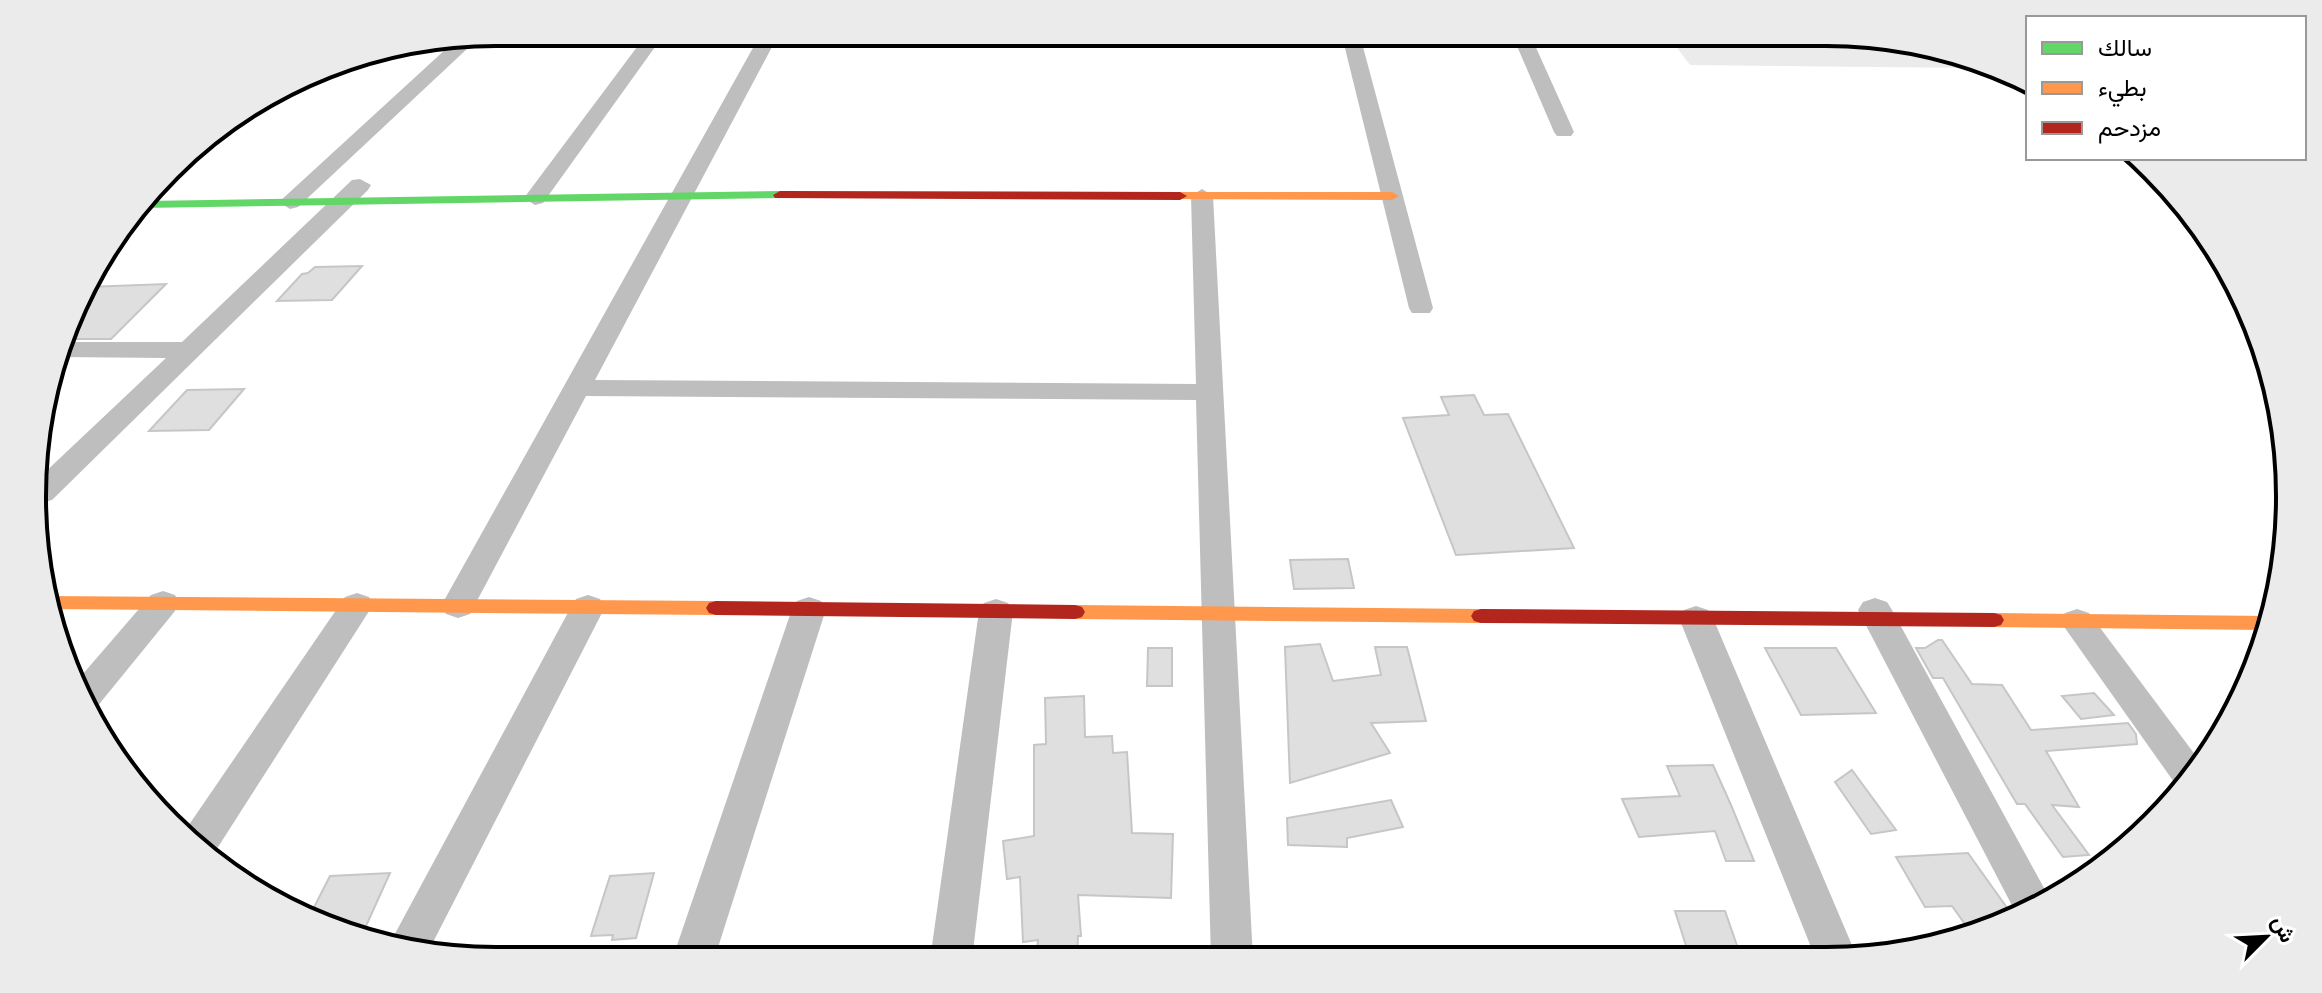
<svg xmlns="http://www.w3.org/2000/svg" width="2322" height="993" viewBox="0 0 2322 993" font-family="Karla,Vazirmatn,sans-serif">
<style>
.green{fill:#ebebeb}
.building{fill:#dfdfdf;stroke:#c6c6c6;stroke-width:2}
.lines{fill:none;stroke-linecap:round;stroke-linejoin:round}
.street{fill:#bebebe;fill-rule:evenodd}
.fast{fill:#63d668;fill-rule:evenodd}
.slow{fill:#ff974d;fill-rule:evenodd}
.jam{fill:#b3261e;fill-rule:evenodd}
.rim{fill:none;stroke:#000;stroke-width:4}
</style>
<rect width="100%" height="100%" fill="#fff"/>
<path class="green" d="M 1665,32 L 1826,32 L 1962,55 L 1977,68 L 1690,65 Z"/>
<g class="building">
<path d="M 362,266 L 332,300 L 277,301 L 302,274 L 308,273 L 315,267 Z"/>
<path d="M 166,284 L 111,339 L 66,339 L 86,287 Z"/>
<path d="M 244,389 L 209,430 L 149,431 L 187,390 Z"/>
<path d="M 1474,395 L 1484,415 L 1508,414 L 1574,548 L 1456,555 L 1403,418 L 1449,415 L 1441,397 Z"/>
<path d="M 1348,559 L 1354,588 L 1294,589 L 1290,560 Z"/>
<path d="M 1938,640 L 1942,640 L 1972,684 L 2002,685 L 2031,730 L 2128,723 L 2136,734 L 2137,744 L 2046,751 L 2079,807 L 2052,805 L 2089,855 L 2063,857 L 2025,804 L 2017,804 L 1943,678 L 1933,678 L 1916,648 L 1925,648 Z"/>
<path d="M 1320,644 L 1333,681 L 1381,675 L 1375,647 L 1407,647 L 1426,721 L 1371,723 L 1390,753 L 1290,783 L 1285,647 Z"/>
<path d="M 1148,648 L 1172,648 L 1172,686 L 1147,686 Z"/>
<path d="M 1765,648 L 1836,648 L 1876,713 L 1801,715 Z"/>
<path d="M 2094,693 L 2114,715 L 2081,719 L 2062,696 Z"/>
<path d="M 1084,696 L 1085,737 L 1112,736 L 1113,753 L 1127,752 L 1132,833 L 1173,834 L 1171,898 L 1078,895 L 1081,936 L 1078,936 L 1077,959 L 1036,959 L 1038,940 L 1023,942 L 1020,877 L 1007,879 L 1003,841 L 1034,836 L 1034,745 L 1046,744 L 1045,698 Z"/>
<path d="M 1713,765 L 1731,805 L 1754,861 L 1726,861 L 1715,831 L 1639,837 L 1622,799 L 1680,796 L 1667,766 Z"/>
<path d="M 1852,770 L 1896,830 L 1871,834 L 1835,782 Z"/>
<path d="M 1391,800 L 1403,827 L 1347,838 L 1347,847 L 1288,845 L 1287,818 Z"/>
<path d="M 1968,853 L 2015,919 L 1972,934 L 1952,906 L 1925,907 L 1896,857 Z"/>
<path d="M 390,873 L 366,926 L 332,928 L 310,915 L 330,876 Z"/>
<path d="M 654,873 L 636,938 L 612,940 L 613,935 L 591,936 L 610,876 Z"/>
<path d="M 1675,911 L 1725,911 L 1741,957 L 1690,958 Z"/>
</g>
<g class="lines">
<g class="street">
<path d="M 648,32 L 666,32 L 663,36 L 760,36 L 762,32 L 780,32 L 595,380 L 1196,384 L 1191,196 L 1202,189 L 1213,196 L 1253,959 L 1211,959 L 1196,400 L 586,396 L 470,614 L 458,618 L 446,614 L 441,606 L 754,46 L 655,47 L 543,203 L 535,205 L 524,198 L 637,47 L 468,48 L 298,207 L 290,209 L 279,202 L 447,48 L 430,48 L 422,44 L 479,35 L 479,37 L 645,36 Z"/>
<path d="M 1341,32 L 1359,32 L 1433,308 L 1430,313 L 1412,313 L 1409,308 Z"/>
<path d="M 1511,32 L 1529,32 L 1574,132 L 1571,136 L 1557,136 L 1554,132 Z"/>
<path d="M 360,179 L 371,185 L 368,190 L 52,500 L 41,503 L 41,476 L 166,358 L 59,357 L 65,342 L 182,342 L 352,180 Z"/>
<path d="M 163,591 L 175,595 L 179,603 L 175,611 L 96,708 L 87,710 L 76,682 L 151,595 Z"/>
<path d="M 357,593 L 369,597 L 373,605 L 211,858 L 191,846 L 182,835 L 345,597 Z"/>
<path d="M 588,595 L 600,599 L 605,607 L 429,950 L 390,943 L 571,607 L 576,599 Z"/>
<path d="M 809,597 L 821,601 L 826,609 L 714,960 L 672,960 L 792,609 L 797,601 Z"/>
<path d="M 1875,598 L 1887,602 L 1892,610 L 2050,899 L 2018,917 L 1858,610 L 1863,602 Z"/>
<path d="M 996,599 L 1008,603 L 1013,611 L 972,960 L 930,960 L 979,611 L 984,603 Z"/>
<path d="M 1696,606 L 1708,610 L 1713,618 L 1857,957 L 1815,957 L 1679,618 L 1684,610 Z"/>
<path d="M 2077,609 L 2089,613 L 2202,764 L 2194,779 L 2181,792 L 2060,621 L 2065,613 Z"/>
</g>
<path class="fast" d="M 780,191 L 787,195 L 785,198 L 140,208 L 146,201 Z"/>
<g class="slow">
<path d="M 1180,192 L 1392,192 L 1399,196 L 1392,200 L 1175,199 L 1175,193 Z"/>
<path d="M 44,596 L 716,601 L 723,603 L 726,608 L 723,613 L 716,615 L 49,609 Z"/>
<path d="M 1075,605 L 1481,609 L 1488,611 L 1491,616 L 1488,621 L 1481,623 L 1075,619 L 1068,617 L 1065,612 L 1068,607 Z"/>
<path d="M 1994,613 L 2268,616 L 2269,616 L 2267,630 L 1994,627 L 1987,625 L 1984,620 L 1987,615 Z"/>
</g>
<g class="jam">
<path d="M 780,191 L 1180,192 L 1187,196 L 1180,200 L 775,198 L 773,195 Z"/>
<path d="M 716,601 L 1075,605 L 1082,607 L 1085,612 L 1082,617 L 1075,619 L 716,615 L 709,613 L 706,608 L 709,603 Z"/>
<path d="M 1481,609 L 1994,613 L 2001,615 L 2004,620 L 2001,625 L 1994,627 L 1481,623 L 1474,621 L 1471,616 L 1474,611 Z"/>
</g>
</g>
<path d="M0 0H2322V993H0ZM496 46H1826A450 450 0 0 1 2276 496V497A450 450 0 0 1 1826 947H496A450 450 0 0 1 46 497V496A450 450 0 0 1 496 46Z" fill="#ebebeb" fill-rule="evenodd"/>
<path class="rim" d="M496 46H1826A450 450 0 0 1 2276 496V497A450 450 0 0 1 1826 947H496A450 450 0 0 1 46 497V496A450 450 0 0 1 496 46Z"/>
<rect x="2026" y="16" width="280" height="144" fill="#ffffff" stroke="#999999" stroke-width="2"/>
<rect x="2042" y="42" width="40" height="12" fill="#63d668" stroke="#999999" stroke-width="2"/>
<text x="2098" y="56" font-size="24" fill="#000000">سالك</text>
<rect x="2042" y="82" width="40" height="12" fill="#ff974d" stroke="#999999" stroke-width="2"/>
<text x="2098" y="96" font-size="24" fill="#000000">بطيء</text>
<rect x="2042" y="122" width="40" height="12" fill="#b3261e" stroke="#999999" stroke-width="2"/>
<text x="2098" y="136" font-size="24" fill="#000000">مزدحم</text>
<g transform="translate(2266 937) rotate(66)" stroke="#ffffff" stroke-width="6" paint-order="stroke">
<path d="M0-6L14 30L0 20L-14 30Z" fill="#000000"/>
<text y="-12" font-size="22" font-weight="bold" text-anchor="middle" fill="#000000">ش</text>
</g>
</svg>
